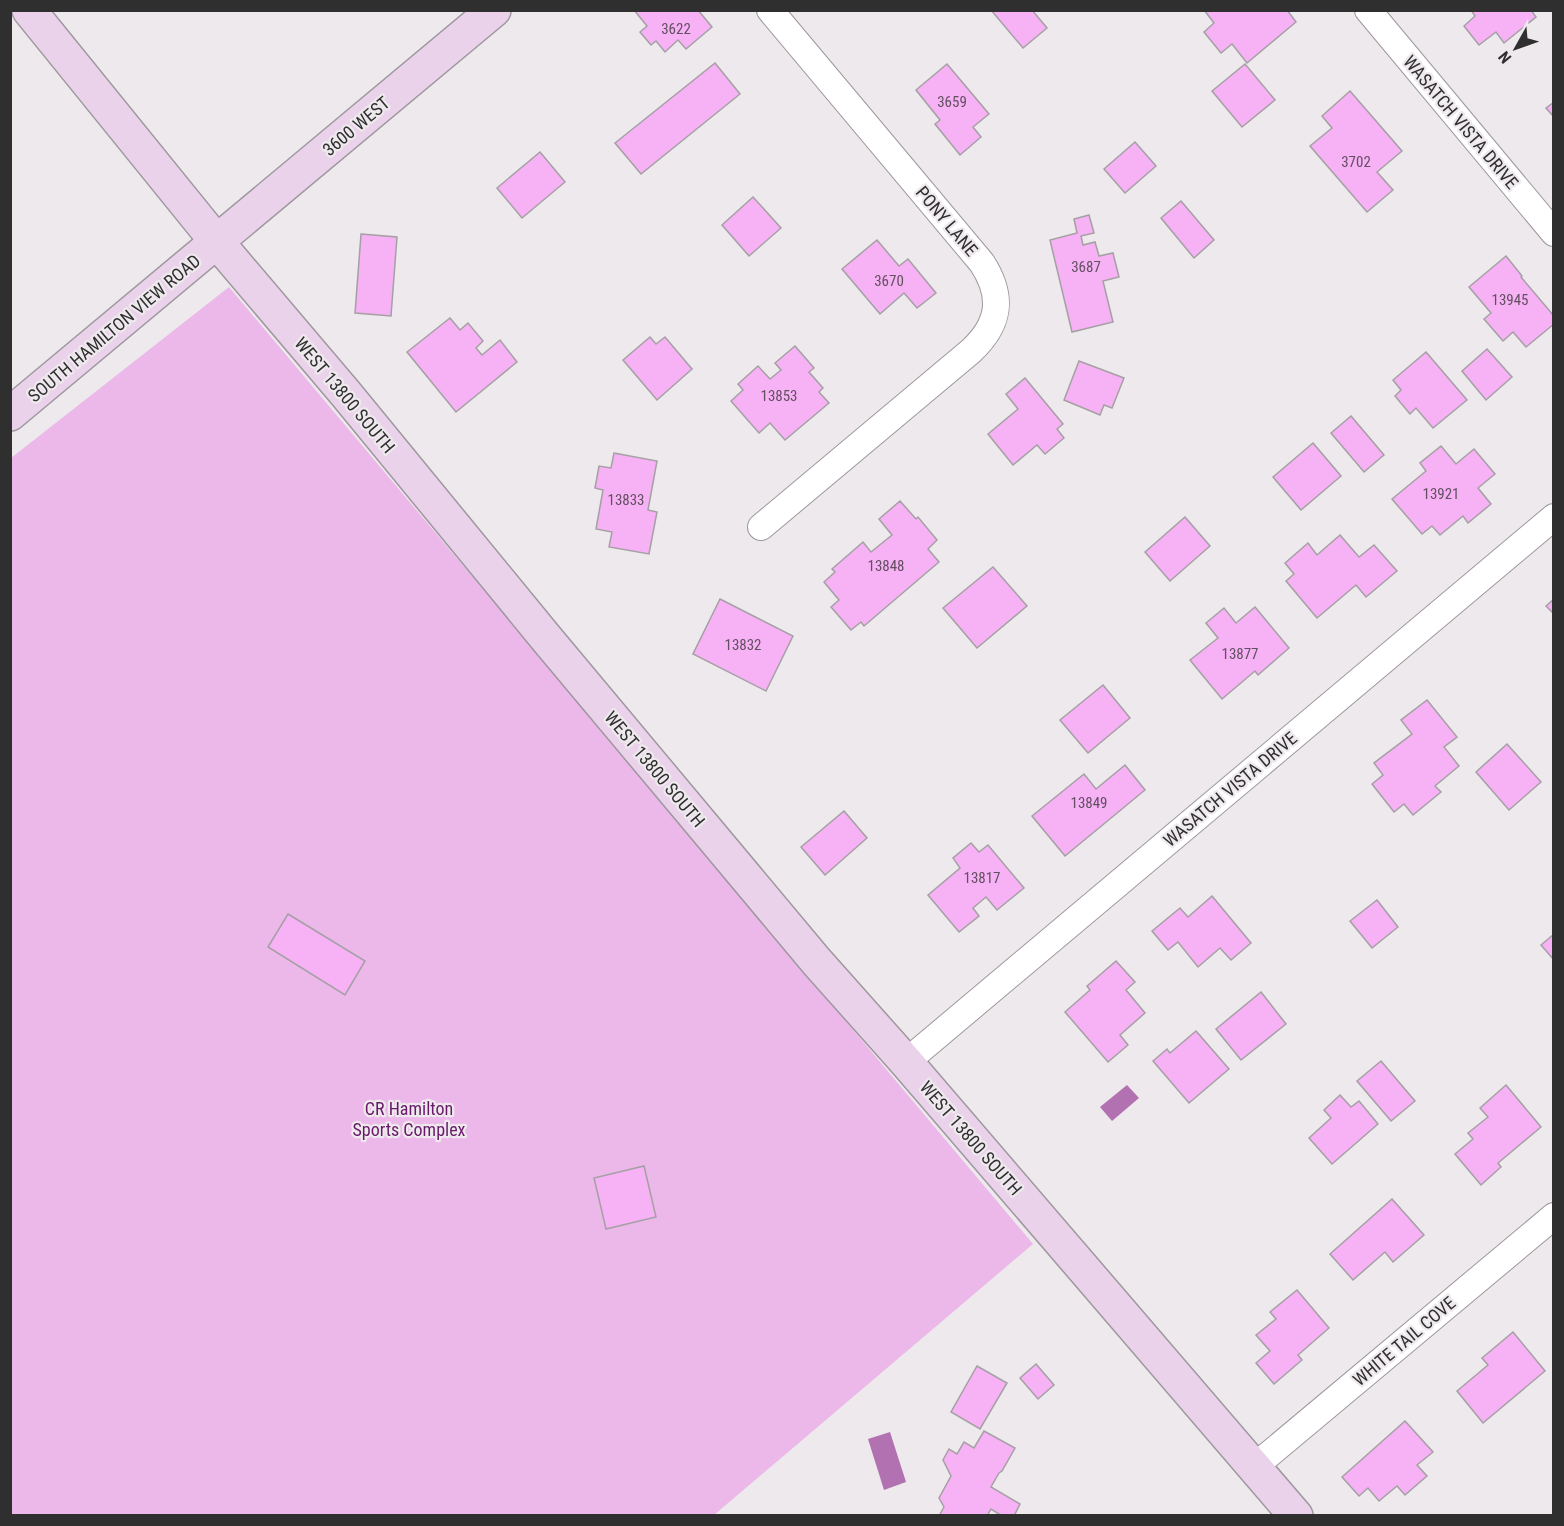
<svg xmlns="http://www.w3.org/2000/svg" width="1564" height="1526" viewBox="0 0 1564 1526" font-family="'Roboto Condensed',sans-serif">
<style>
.green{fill:#ebb8e9}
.water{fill:#b271b1}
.building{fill:#f7b1f5;stroke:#a4a0a4;stroke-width:1.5}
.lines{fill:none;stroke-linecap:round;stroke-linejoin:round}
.street-casing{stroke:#9d989d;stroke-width:28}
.secondary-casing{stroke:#9d989d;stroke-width:36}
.street{stroke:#fff;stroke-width:26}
.secondary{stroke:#ebd2eb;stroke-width:33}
.labels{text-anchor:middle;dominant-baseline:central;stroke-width:4.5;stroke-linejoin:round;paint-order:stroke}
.number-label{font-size:15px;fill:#625061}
.street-label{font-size:18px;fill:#302f30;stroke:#eee9ed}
.park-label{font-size:18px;fill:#69196a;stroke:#eee9ed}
</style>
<rect width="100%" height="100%" fill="#eee9ed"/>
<path class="green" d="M 229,287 L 1033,1244 L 714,1515 L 11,1516 L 11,458 Z"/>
<g class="water">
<path d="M 1127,1085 L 1139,1098 L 1112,1121 L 1100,1107 Z"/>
<path d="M 890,1432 L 906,1482 L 884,1490 L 868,1439 Z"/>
</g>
<g class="building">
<path d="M 634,10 L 698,10 L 712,27 L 686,49 L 678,40 L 665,52 L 656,41 L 651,45 L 640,32 L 647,26 Z"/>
<path d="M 991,10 L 1032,10 L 1047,28 L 1023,48 Z"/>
<path d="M 1204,10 L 1287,10 L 1296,22 L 1247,63 L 1232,44 L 1221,53 L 1204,32 L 1214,23 Z"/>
<path d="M 1471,10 L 1531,10 L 1536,17 L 1504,43 L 1496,32 L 1479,45 L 1464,26 L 1475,16 Z"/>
<path d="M 715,63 L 740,94 L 641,174 L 615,143 Z"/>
<path d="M 947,64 L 989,114 L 973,127 L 981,137 L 960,155 L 935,124 L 940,120 L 916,90 Z"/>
<path d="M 1245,64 L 1275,100 L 1242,127 L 1212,91 Z"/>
<path d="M 1350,91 L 1402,151 L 1377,172 L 1393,190 L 1367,212 L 1310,146 L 1332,128 L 1322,116 Z"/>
<path d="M 1554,102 L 1554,117 L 1546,108 Z"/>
<path d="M 1135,142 L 1156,166 L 1125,193 L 1104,169 Z"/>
<path d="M 540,152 L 565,182 L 522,218 L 497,188 Z"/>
<path d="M 753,197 L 781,228 L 749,256 L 722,225 Z"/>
<path d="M 1181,201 L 1214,240 L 1194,258 L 1161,218 Z"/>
<path d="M 1089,215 L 1094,233 L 1081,236 L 1083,245 L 1095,242 L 1099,256 L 1113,253 L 1119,277 L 1103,281 L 1113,322 L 1072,332 L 1050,240 L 1077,233 L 1074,219 Z"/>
<path d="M 361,234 L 397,237 L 391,316 L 355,313 Z"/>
<path d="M 877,240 L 899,266 L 908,259 L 936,293 L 917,308 L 904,293 L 880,314 L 842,269 Z"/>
<path d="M 1506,256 L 1522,276 L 1521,277 L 1554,316 L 1554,324 L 1526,347 L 1513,332 L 1503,341 L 1484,319 L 1491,313 L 1469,287 Z"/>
<path d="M 450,318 L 460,330 L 468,323 L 483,341 L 476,348 L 482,355 L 500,340 L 517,362 L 456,412 L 407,352 Z"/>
<path d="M 650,337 L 656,344 L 665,337 L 692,369 L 657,400 L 623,360 Z"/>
<path d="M 795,346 L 814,368 L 809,372 L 823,388 L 819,392 L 829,403 L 785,440 L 770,423 L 759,433 L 731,401 L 743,390 L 738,384 L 758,366 L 770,379 L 781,370 L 775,363 Z"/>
<path d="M 1487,349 L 1512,377 L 1486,400 L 1462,371 Z"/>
<path d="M 1426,352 L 1467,400 L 1433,428 L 1416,408 L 1410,414 L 1395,396 L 1401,390 L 1393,380 Z"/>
<path d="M 1079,361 L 1124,378 L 1112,408 L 1104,405 L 1100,415 L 1064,400 Z"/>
<path d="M 1025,378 L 1063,424 L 1057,429 L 1064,438 L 1045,454 L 1037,445 L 1013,465 L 988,434 L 1018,409 L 1006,394 Z"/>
<path d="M 1351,416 L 1384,455 L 1364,472 L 1331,433 Z"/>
<path d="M 1313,443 L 1341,476 L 1301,510 L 1273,477 Z"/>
<path d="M 1441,446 L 1456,464 L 1474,449 L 1495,474 L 1478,488 L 1491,504 L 1468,523 L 1463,516 L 1440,535 L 1432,526 L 1422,534 L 1392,499 L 1426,471 L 1420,463 Z"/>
<path d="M 614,453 L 657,461 L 648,510 L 657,512 L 649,554 L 609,547 L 612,532 L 596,529 L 603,490 L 595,488 L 599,466 L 611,468 Z"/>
<path d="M 900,501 L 916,519 L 918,517 L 937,540 L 928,549 L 939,562 L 864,626 L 861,622 L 851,630 L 831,607 L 839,600 L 824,582 L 835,572 L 832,569 L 863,542 L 871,552 L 892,535 L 879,519 Z"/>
<path d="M 1185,517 L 1210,546 L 1170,581 L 1145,552 Z"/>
<path d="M 1340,535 L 1359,557 L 1374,545 L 1397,571 L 1366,597 L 1356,585 L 1317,618 L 1286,581 L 1294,574 L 1285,563 L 1308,543 L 1317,555 Z"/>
<path d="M 993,567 L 1027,606 L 977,648 L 943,608 Z"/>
<path d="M 720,599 L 793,636 L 766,691 L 693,654 Z"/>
<path d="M 1554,599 L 1554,614 L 1546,606 Z"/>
<path d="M 1255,607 L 1289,648 L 1258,675 L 1255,671 L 1222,699 L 1190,660 L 1218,638 L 1206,623 L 1224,608 L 1236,623 Z"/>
<path d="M 1103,685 L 1130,718 L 1088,753 L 1060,720 Z"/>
<path d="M 1427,700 L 1457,737 L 1444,747 L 1459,766 L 1435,786 L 1441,792 L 1413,815 L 1404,804 L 1394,812 L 1372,784 L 1383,775 L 1374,763 L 1412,734 L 1401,720 Z"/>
<path d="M 1507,744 L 1541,782 L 1509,810 L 1476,772 Z"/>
<path d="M 1125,765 L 1145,790 L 1065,856 L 1032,816 L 1084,774 L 1096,789 Z"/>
<path d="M 844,811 L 867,838 L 825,875 L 801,847 Z"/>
<path d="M 971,843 L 979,852 L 988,845 L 1024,888 L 997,910 L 986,897 L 973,908 L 979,916 L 959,932 L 928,895 L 960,868 L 953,858 Z"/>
<path d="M 1212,896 L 1251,943 L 1231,960 L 1220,948 L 1198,967 L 1178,942 L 1168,950 L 1152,931 L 1180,908 L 1188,917 Z"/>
<path d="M 1377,900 L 1398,927 L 1372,948 L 1350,921 Z"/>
<path d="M 288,914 L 365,961 L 345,995 L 268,947 Z"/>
<path d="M 1554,934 L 1554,960 L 1541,945 Z"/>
<path d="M 1116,961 L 1135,982 L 1126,990 L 1145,1013 L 1120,1035 L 1128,1045 L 1108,1062 L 1065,1012 L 1090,990 L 1087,986 Z"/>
<path d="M 1261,992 L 1286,1024 L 1241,1060 L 1216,1029 Z"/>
<path d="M 1196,1031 L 1229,1069 L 1189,1103 L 1153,1061 L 1167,1049 L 1170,1053 Z"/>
<path d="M 1381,1061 L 1415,1101 L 1391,1121 L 1357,1081 Z"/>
<path d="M 1506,1085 L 1541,1127 L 1498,1163 L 1501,1167 L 1481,1185 L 1455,1154 L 1473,1139 L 1468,1133 L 1488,1117 L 1480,1108 Z"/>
<path d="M 1340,1095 L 1351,1107 L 1359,1101 L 1378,1124 L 1332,1164 L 1309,1138 L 1331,1118 L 1324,1110 Z"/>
<path d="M 644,1166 L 656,1217 L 606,1229 L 594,1178 Z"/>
<path d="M 1392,1199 L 1424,1235 L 1393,1262 L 1385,1252 L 1353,1280 L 1330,1254 Z"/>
<path d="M 1297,1290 L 1329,1328 L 1298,1355 L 1302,1360 L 1274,1384 L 1256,1363 L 1270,1351 L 1256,1335 L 1276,1319 L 1270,1312 Z"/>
<path d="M 1513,1332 L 1545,1371 L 1483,1423 L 1457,1391 L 1488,1365 L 1482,1358 Z"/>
<path d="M 1036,1364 L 1054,1385 L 1038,1399 L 1020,1378 Z"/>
<path d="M 977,1366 L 1007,1383 L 980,1429 L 951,1412 Z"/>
<path d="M 1405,1421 L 1433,1452 L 1417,1465 L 1427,1476 L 1405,1495 L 1397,1486 L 1379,1501 L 1368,1488 L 1359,1496 L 1342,1477 Z"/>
<path d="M 984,1431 L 1015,1448 L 1002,1471 L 999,1473 L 991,1487 L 1020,1504 L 1014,1516 L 1002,1516 L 991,1509 L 987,1516 L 939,1516 L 944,1507 L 939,1498 L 951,1476 L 943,1460 L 949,1449 L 957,1454 L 964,1442 L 974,1448 Z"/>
</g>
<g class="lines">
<g class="street-casing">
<g id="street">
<path d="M 1368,10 L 1554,233"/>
<path d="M 761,527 L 971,351 C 1000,324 1004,297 982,263 L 770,10"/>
<path d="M 906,1062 L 1554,517"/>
<path d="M 1254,1467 L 1554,1216"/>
</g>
</g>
<g class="secondary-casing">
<g id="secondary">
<path d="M 29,10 L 217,242 L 346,394 L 546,638 L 817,962 L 906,1062 L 1296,1516"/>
<path d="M 10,414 L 494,10"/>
</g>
</g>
<use href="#street" class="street"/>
<use href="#secondary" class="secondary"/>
</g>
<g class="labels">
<g class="number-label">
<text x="676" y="29">3622</text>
<text x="952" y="102">3659</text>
<text x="1356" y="162">3702</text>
<text x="1086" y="267">3687</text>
<text x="889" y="281">3670</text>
<text x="1510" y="300">13945</text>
<text x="779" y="396">13853</text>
<text x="1441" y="494">13921</text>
<text x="626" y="500">13833</text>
<text x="886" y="566">13848</text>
<text x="743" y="645">13832</text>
<text x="1240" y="654">13877</text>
<text x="1089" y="803">13849</text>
<text x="982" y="878">13817</text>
</g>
<g class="street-label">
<text transform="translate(1461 122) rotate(50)">WASATCH VISTA DRIVE</text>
<text transform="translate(356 126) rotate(-40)">3600 WEST</text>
<text transform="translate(947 221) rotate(50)">PONY LANE</text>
<text transform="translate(114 328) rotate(-40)">SOUTH HAMILTON VIEW ROAD</text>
<text transform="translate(345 395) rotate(50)">WEST 13800 SOUTH</text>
<text transform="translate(655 769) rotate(50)">WEST 13800 SOUTH</text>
<text transform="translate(1230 789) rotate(-40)">WASATCH VISTA DRIVE</text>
<text transform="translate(971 1138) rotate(49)">WEST 13800 SOUTH</text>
<text transform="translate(1404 1341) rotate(-40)">WHITE TAIL COVE</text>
</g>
<g class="park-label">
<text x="409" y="1108">CR Hamilton<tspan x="409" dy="21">Sports Complex</tspan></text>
</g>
</g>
<rect width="1564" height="1526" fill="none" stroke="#302f30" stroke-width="24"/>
<g transform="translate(1516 48) rotate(230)" stroke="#eee9ed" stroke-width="4.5" paint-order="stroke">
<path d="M0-4.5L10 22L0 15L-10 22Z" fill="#302f30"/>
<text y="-9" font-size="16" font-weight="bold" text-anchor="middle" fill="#302f30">N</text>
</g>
</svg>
